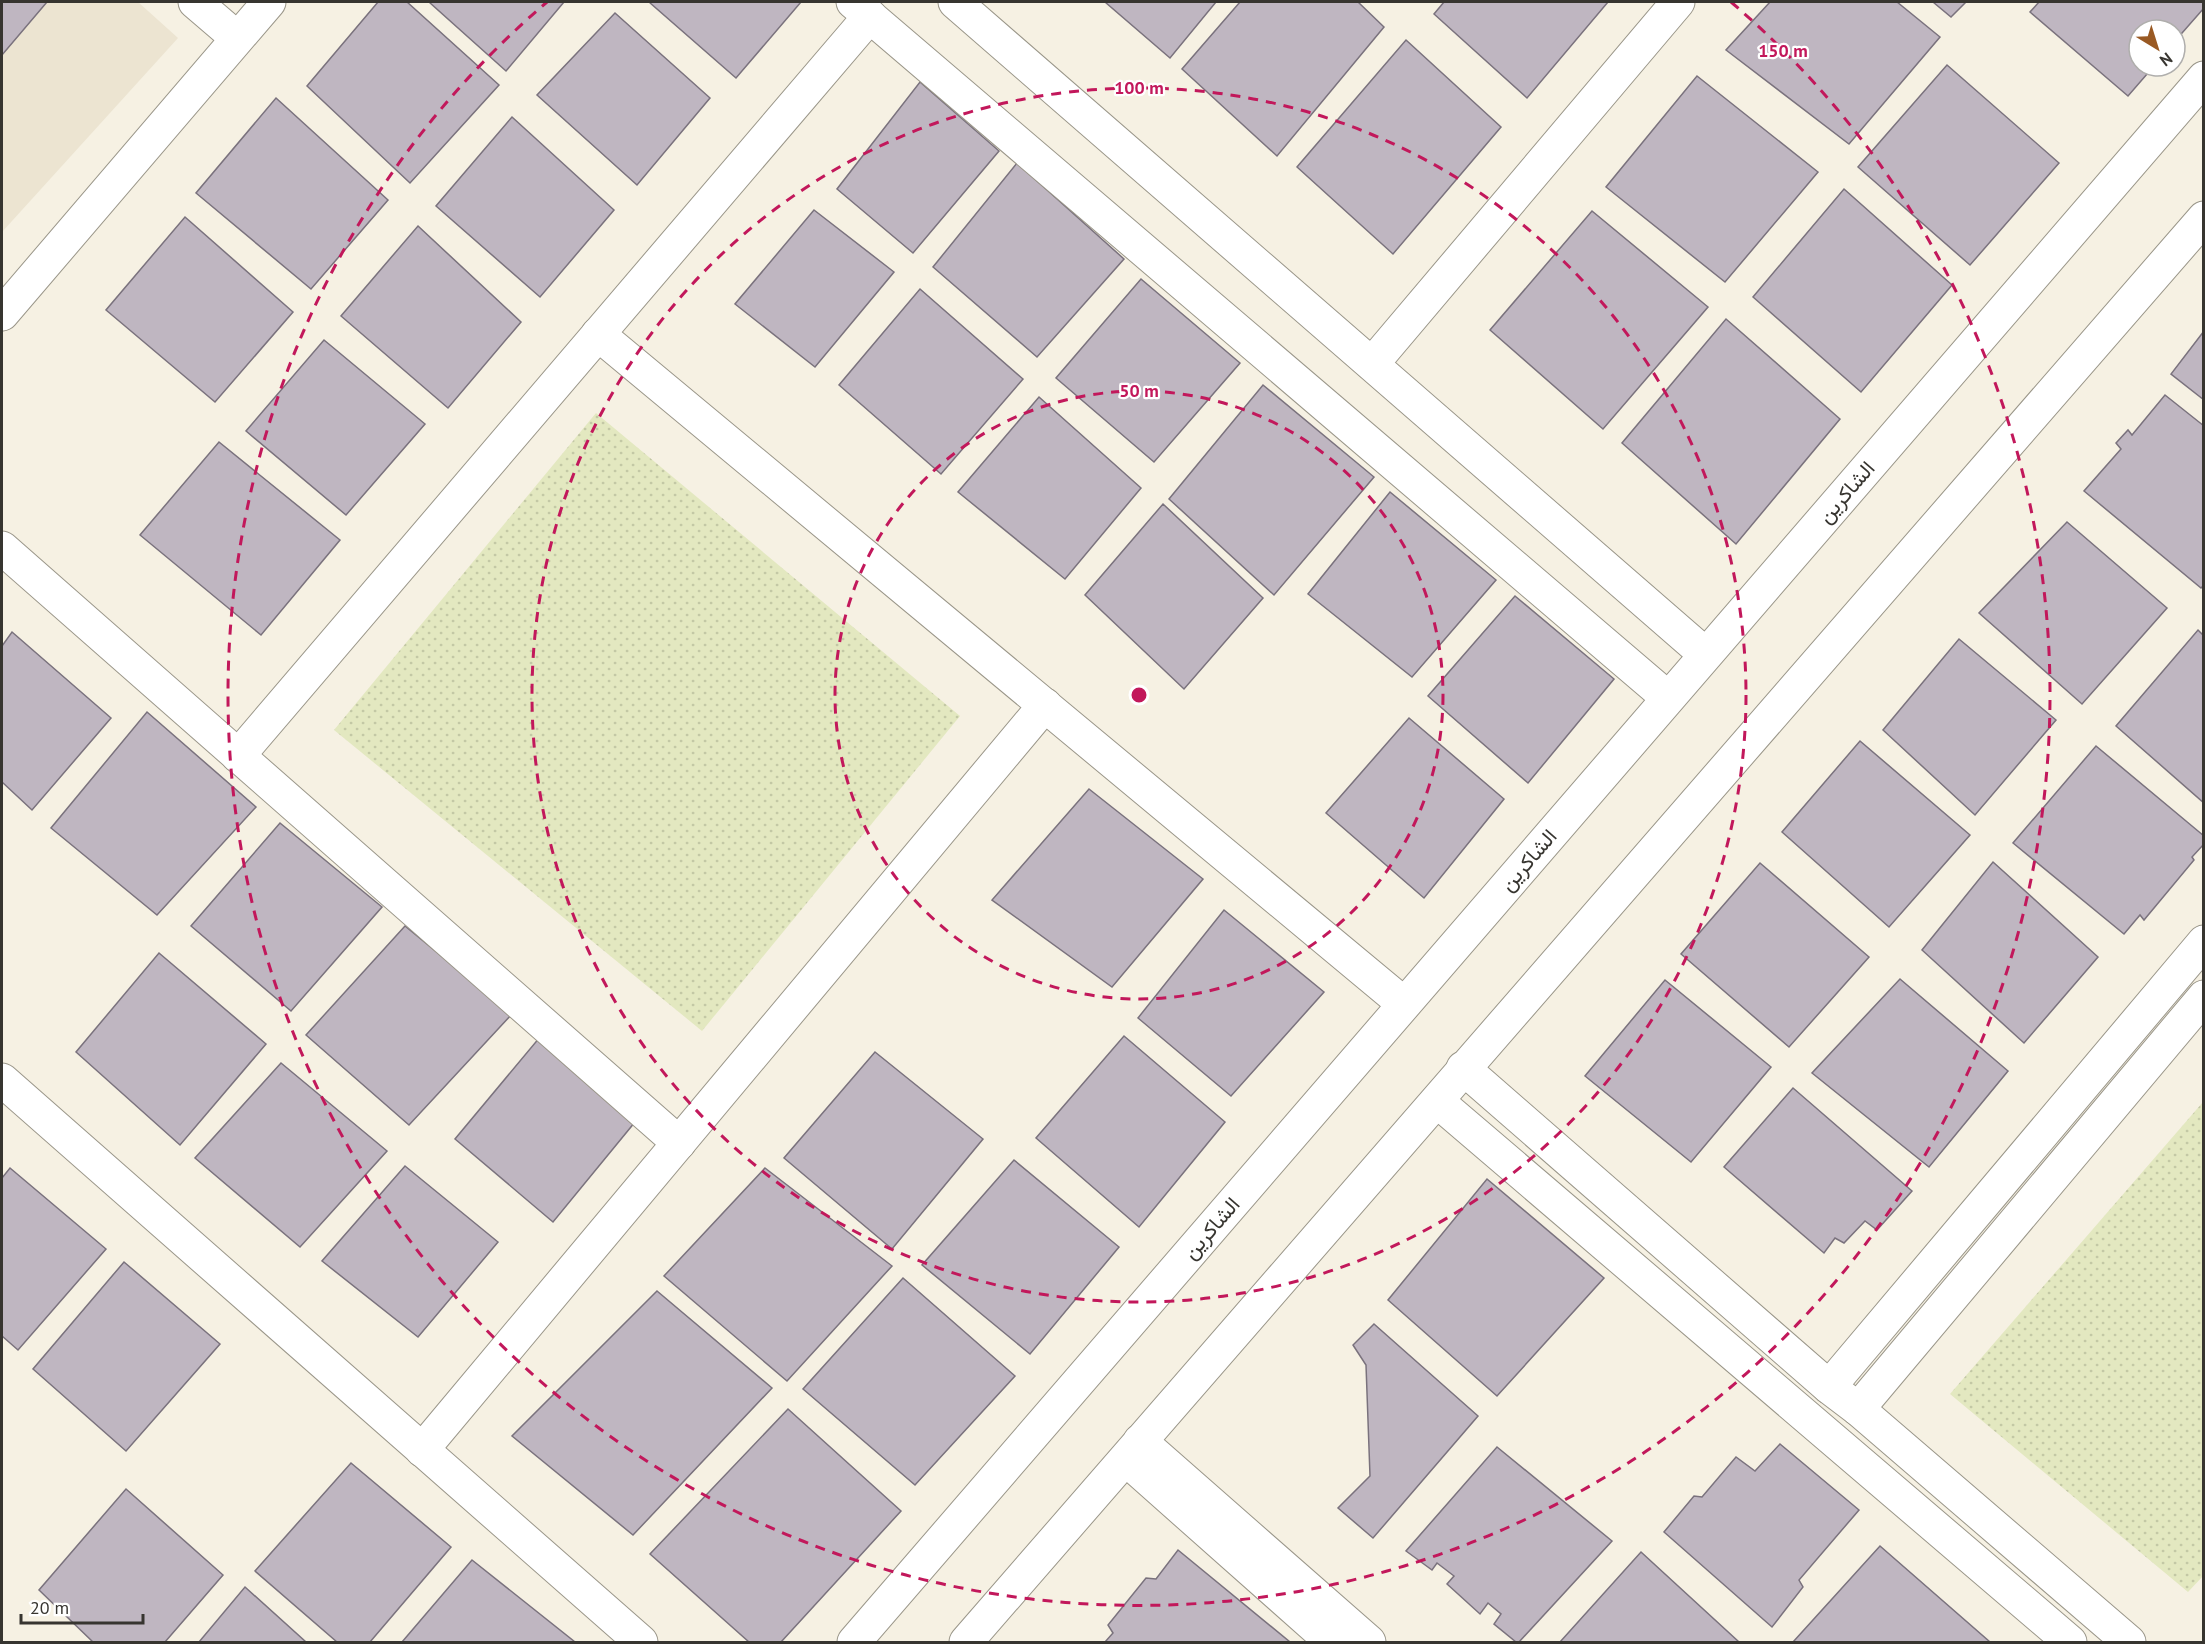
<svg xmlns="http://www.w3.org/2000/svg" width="2205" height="1644" viewBox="0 0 2205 1644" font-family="'PT Sans',Vazirmatn,sans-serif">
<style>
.built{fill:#ece4d1}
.park{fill:url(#park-dots)}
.building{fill:#bfb6c1;stroke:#7a727d;stroke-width:1.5}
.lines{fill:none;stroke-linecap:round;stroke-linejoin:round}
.minor-casing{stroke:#9a9689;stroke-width:35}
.minor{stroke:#fff;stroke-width:33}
.ring{fill:none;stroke:#c2185b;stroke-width:3;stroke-dasharray:10 8}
.labels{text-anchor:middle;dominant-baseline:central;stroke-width:4.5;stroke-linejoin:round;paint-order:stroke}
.street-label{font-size:21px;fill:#373530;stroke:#fff}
.centre{fill:#c2185b;stroke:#fff;stroke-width:3}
.ring-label{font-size:18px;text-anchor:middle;font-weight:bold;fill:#c2185b;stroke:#fff;stroke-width:4.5;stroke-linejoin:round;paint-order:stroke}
</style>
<defs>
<pattern id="park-dots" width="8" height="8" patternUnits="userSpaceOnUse" patternTransform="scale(1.5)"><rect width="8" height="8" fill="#e3e8c0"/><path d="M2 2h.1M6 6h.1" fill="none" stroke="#c3c8a5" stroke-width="1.8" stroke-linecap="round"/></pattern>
</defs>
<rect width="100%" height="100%" fill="#f6f1e3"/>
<path class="built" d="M 2,2 L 138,2 L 178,38 L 2,232 Z"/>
<g class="park">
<path d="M 596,413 L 960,716 L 702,1031 L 334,730 Z"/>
<path d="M 2203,1102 L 2204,1575 L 2188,1592 L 1950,1394 Z"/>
</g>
<g class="building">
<path d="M 2,2 L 47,2 L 2,55 Z"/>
<path d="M 378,2 L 407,2 L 499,85 L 410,183 L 307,86 Z"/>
<path d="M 429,2 L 564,2 L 506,71 Z"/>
<path d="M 649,2 L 801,2 L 736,78 Z"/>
<path d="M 1105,2 L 1216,2 L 1170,58 Z"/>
<path d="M 1240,2 L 1358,2 L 1384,27 L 1277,156 L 1182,69 Z"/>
<path d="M 1444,2 L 1608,2 L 1527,98 L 1434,14 Z"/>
<path d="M 1770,2 L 1897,2 L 1940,37 L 1849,144 L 1726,50 Z"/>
<path d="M 1933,2 L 1966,2 L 1951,17 Z"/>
<path d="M 2039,2 L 2204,2 L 2204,8 L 2175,41 L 2175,30 L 2139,30 L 2139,66 L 2154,66 L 2128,96 L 2030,12 Z"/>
<path d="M 615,13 L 710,98 L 637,185 L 537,95 Z"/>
<path d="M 1406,40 L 1501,127 L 1393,254 L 1297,167 Z"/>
<path d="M 1947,65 L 2059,163 L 1970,265 L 1858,167 Z"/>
<path d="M 1697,76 L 1818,172 L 1725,282 L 1606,187 Z"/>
<path d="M 920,82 L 999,151 L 913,253 L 837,189 Z"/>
<path d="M 276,98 L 388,200 L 311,289 L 196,193 Z"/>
<path d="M 512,117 L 614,210 L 540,297 L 436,206 Z"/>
<path d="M 1017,163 L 1124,259 L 1037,357 L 933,267 Z"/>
<path d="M 1844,189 L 1952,285 L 1861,392 L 1753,297 Z"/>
<path d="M 814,210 L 894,272 L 815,367 L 735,304 Z"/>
<path d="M 1592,211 L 1708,307 L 1603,429 L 1490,330 Z"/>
<path d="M 185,217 L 293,312 L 215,402 L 106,310 Z"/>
<path d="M 418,226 L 521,322 L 448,408 L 341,316 Z"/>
<path d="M 1141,279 L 1240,363 L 1154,462 L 1056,378 Z"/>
<path d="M 920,289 L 1023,379 L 941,474 L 839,385 Z"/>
<path d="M 1726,319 L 1840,419 L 1736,544 L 1622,443 Z"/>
<path d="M 2204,331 L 2204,400 L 2171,374 Z"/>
<path d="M 324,340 L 425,424 L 346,515 L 246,431 Z"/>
<path d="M 1263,385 L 1374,477 L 1274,595 L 1169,499 Z"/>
<path d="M 2165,395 L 2204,426 L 2204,585 L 2201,588 L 2084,491 L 2121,449 L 2116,443 L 2128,430 L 2132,435 Z"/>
<path d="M 1039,397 L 1141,488 L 1065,579 L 958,492 Z"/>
<path d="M 219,442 L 340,540 L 261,635 L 140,535 Z"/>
<path d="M 1390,492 L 1496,580 L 1412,677 L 1308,594 Z"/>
<path d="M 1163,504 L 1263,598 L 1184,689 L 1085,595 Z"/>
<path d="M 2067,522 L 2167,608 L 2082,704 L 1979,613 Z"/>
<path d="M 1515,596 L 1614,679 L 1528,783 L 1428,696 Z"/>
<path d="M 2198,630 L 2204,636 L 2204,803 L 2116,726 Z"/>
<path d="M 12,632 L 111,718 L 32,810 L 2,782 L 2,646 Z"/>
<path d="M 1959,639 L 2056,720 L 1975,815 L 1883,730 Z"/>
<path d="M 147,712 L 256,807 L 157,915 L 51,828 Z"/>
<path d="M 1409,718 L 1504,799 L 1424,898 L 1326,813 Z"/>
<path d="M 1860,741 L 1970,835 L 1889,927 L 1782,832 Z"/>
<path d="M 2096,746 L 2204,836 L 2204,844 L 2192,857 L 2194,860 L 2144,920 L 2140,915 L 2124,934 L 2013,843 Z"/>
<path d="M 1089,789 L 1203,879 L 1112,987 L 992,900 Z"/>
<path d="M 280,823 L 382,907 L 291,1011 L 191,926 Z"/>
<path d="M 1993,862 L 2098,957 L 2024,1043 L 1922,950 Z"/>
<path d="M 1760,863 L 1869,957 L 1789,1047 L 1681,954 Z"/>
<path d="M 1224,910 L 1324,992 L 1231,1096 L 1138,1018 Z"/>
<path d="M 405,926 L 512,1014 L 409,1125 L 306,1035 Z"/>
<path d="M 159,953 L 266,1044 L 180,1145 L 76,1052 Z"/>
<path d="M 1900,979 L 2008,1071 L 1929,1167 L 1812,1073 Z"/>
<path d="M 1665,980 L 1771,1067 L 1691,1162 L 1585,1076 Z"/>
<path d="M 1124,1036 L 1225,1122 L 1139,1227 L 1036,1138 Z"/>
<path d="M 540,1037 L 635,1122 L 553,1222 L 455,1139 Z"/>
<path d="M 875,1052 L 983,1139 L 892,1249 L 784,1158 Z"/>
<path d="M 281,1063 L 387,1151 L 300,1247 L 195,1158 Z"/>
<path d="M 1793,1088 L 1912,1191 L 1877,1230 L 1865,1221 L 1844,1243 L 1835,1238 L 1824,1253 L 1724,1167 Z"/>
<path d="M 1014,1160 L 1119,1247 L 1030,1354 L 922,1265 Z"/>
<path d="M 405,1166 L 498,1242 L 418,1337 L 322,1261 Z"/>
<path d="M 10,1168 L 106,1249 L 18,1350 L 2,1336 L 2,1178 Z"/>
<path d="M 765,1168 L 892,1266 L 787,1381 L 664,1276 Z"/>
<path d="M 1487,1179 L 1604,1278 L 1497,1396 L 1388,1300 Z"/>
<path d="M 124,1262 L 220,1344 L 126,1451 L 33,1369 Z"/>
<path d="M 903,1278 L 1015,1376 L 915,1485 L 803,1389 Z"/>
<path d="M 657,1291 L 772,1388 L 633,1535 L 512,1436 Z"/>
<path d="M 1374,1324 L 1478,1416 L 1373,1538 L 1338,1508 L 1370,1476 L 1366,1365 L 1353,1345 Z"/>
<path d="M 788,1409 L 901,1511 L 781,1642 L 749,1642 L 650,1554 Z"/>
<path d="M 1780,1444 L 1859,1510 L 1799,1580 L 1803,1587 L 1772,1627 L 1664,1532 L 1694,1496 L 1702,1497 L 1736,1457 L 1755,1471 Z"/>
<path d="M 1497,1447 L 1612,1541 L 1519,1642 L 1516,1642 L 1494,1624 L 1501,1614 L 1488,1603 L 1480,1614 L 1447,1584 L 1454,1576 L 1437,1563 L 1432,1570 L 1406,1551 Z"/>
<path d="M 351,1463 L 451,1547 L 370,1642 L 337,1642 L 255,1571 Z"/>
<path d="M 126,1489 L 223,1575 L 165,1642 L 93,1642 L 39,1590 Z"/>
<path d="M 1880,1546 L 1990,1642 L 1793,1642 Z"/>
<path d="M 1178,1550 L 1290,1642 L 1105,1642 L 1113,1633 L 1108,1625 L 1146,1578 L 1156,1579 Z"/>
<path d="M 1641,1552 L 1739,1642 L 1560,1642 Z"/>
<path d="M 472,1560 L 575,1642 L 402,1642 Z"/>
<path d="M 245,1587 L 306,1642 L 199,1642 Z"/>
</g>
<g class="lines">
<g class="minor-casing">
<g id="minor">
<path d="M 195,2 L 237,38"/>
<path d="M 853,2 L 1668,698"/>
<path d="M 955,2 L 1705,654"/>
<path d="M 2,314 L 269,2"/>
<path d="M 598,334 L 1404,1004"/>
<path d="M 1372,364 L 1678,2"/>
<path d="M 2,548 L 679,1143"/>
<path d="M 238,756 L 870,16"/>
<path d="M 1463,1068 L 1829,1387 L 1858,1409 L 2129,1642"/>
<path d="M 2,1080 L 641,1642"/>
<path d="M 1437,1101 L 2070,1642"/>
<path d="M 1829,1387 L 2204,942"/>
<path d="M 1858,1409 L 2204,997"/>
<path d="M 1140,1441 L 1369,1642"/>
<path d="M 422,1450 L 1045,705"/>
<path d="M 1138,1470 L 1332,1642"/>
<path d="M 854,1642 L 2204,78"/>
<path d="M 966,1642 L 2204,218"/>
</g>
</g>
<use href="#minor" class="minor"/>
</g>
<g class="ring">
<circle cx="1139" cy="695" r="304"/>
<circle cx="1139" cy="695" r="607"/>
<path d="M1731 2A911 911 0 1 1 547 2"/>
</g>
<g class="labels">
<g class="street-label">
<text transform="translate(1846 492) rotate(-49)">الشاكرين</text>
<text transform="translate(1528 860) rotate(-49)">الشاكرين</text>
<text transform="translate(1211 1228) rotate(-49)">الشاكرين</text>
</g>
</g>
<circle cx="1139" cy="695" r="9" class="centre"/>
<g class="ring-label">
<text x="1783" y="57">150 m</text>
<text x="1139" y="94">100 m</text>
<text x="1139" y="397">50 m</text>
</g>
<rect width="2205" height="1644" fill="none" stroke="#373530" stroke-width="6"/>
<g transform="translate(2157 48) rotate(142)"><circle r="28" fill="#ffffff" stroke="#afaeac" stroke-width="1.5"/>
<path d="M0-4.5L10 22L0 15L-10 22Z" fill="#995923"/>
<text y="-9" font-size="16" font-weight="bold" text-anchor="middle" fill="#373530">N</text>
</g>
<path d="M21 1614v9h122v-9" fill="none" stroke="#373530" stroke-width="3"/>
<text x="30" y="1614" font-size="18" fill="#373530" stroke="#ffffff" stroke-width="4.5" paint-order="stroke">20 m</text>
</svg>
